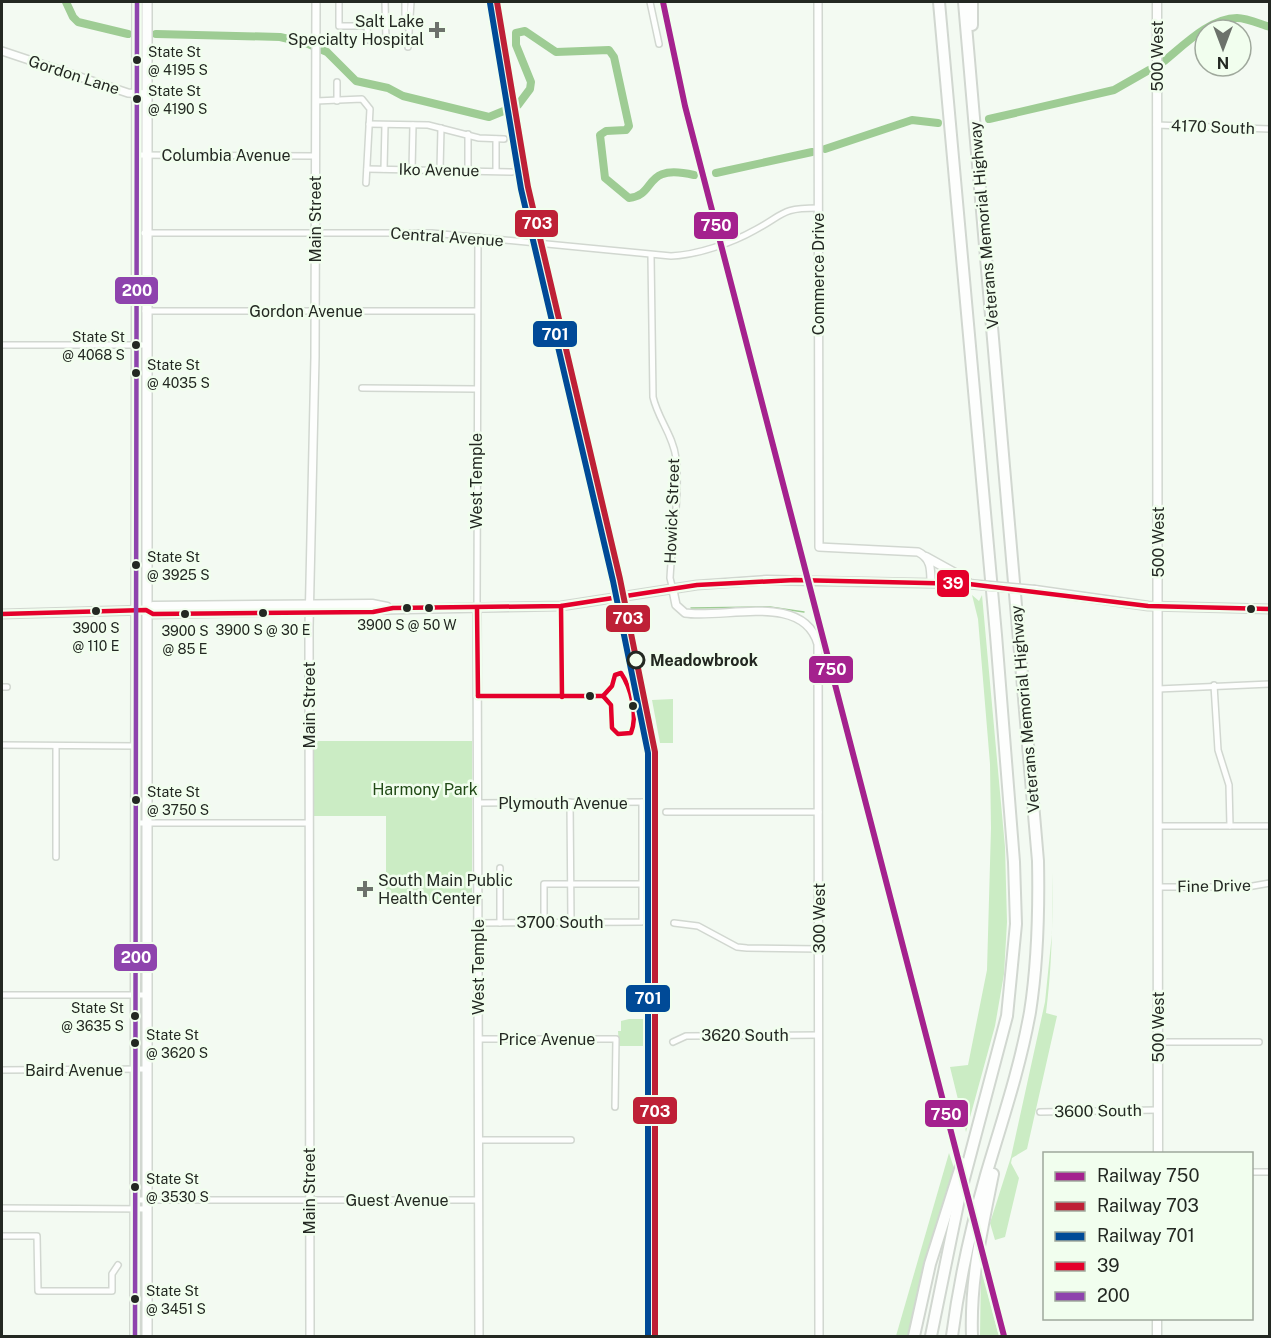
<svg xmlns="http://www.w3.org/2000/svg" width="1271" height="1338" viewBox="0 0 1271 1338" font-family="'Public Sans',sans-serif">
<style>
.green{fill:#cbecc4}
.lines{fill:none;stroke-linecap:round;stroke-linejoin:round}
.stream{stroke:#9ecc94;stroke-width:1.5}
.river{stroke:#9ecc94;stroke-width:8}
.minor-casing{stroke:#d1d7d0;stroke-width:8}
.tertiary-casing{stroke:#d1d7d0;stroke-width:10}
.secondary-casing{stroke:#d1d7d0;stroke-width:11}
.primary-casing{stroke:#d1d7d0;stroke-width:12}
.motorway-casing{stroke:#d1d7d0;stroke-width:14}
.minor{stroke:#fdfefd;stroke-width:5}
.tertiary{stroke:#fdfefd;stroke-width:7}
.secondary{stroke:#fdfefd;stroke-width:8}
.primary{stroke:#fdfefd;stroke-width:9}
.motorway{stroke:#fdfefd;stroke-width:10}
.secondary-bridge-casing{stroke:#d1d7d0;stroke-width:11;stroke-linecap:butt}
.secondary-bridge{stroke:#fdfefd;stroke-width:8}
.bus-1-casing{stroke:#f1feee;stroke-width:9}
.bus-2-casing{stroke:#f1feee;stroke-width:9}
.bus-1{stroke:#e4002b;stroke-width:4.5}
.bus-2{stroke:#8e44ad;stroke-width:4.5}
.rail-1-casing{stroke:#f1feee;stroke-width:10}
.rail-2-casing{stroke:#f1feee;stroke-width:10}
.rail-3-casing{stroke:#f1feee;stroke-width:10}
.rail-1{stroke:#a4228e;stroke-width:6}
.rail-2{stroke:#be2036;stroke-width:6}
.rail-3{stroke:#004a97;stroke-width:6}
.poi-dot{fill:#6c726b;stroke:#f1feee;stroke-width:2}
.bus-dot{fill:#232822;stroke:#f1feee;stroke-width:2}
.stop-dot{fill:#f1feee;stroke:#232822;stroke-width:3}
.labels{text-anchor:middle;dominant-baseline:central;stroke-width:5;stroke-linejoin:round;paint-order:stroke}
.bus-label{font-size:14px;fill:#232822;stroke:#f1feee;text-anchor:start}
.poi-label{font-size:16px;fill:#232822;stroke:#f1feee;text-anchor:end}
.street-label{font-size:16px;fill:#232822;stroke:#f1feee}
.stop-label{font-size:16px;font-weight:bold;fill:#232822;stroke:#f1feee;text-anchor:start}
.park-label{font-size:16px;fill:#204915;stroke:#f1feee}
.line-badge{stroke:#f1feee;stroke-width:2}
.badge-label{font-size:16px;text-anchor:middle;font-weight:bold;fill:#fff}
</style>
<rect width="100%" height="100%" fill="#f3faf2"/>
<g class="green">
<path d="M 972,595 L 979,601 L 982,595 L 1005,847 L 1007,922 L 1004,974 L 995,1026 L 966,1132 L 950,1067 L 968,1065 L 987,970 L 991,828 L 990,764 L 978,619 Z"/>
<path d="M 673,699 L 673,743 L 660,743 L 652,700 Z"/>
<path d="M 314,741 L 472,741 L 472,901 L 386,901 L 386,816 L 314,816 Z"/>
<path d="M 1052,872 C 1053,919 1052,966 1046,1013 L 1057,1016 L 1027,1149 L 1012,1158 L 1011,1163 L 1019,1178 L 1005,1237 L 995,1240 L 990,1223 L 1011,1157 L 1045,1002 L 1052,933 Z"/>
<path d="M 629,1019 L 648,1019 L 648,1046 L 619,1046 L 618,1031 L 621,1031 L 621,1021 Z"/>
<path d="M 949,1153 L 955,1171 L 909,1335 L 896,1336 Z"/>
<path d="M 981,1270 L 998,1333 L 1000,1336 L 980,1336 Z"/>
</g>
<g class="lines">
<path class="stream" d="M 691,608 L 770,607 L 804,612"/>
<g class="river">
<path d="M 66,2 L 73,17 L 78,22 L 128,34"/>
<path d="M 156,34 L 280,37 L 306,43 L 327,52 L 356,81 L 388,88 L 403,96 L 489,117 L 518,105 L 530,89 L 531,82 L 516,45 L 516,33 L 525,31 L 556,52 L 609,50 L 614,57 L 629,126 L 626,130 L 606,131 L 600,135 L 605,178 L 629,198 C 658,195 641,163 694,175"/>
<path d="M 1163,62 C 1183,46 1210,18 1237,18 C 1247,18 1260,24 1270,27"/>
<path d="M 989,119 L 1114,90 L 1149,70"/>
<path d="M 825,149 L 912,120 L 938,123"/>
<path d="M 716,173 L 812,152"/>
</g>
<g class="minor-casing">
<g id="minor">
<path d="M 339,2 L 339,26 L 367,26 L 368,40 L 408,40"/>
<path d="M 385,2 L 386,40"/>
<path d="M 405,2 L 405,22 L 408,28"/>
<path d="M 650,2 L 659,44"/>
<path d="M 408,47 L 411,2"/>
<path d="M 316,101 L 362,99 L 370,109 L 366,183"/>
<path d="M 337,101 L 337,82"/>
<path d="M 369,124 L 428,125 L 479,138 L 504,139"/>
<path d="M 1156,125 L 1270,129"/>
<path d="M 496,139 L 496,171"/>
<path d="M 136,155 L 316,156"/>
<path d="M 367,169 L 512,172"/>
<path d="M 384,169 L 385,125"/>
<path d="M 412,170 L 413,125"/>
<path d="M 440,170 L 441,128"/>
<path d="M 468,171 L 468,134"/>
<path d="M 144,233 L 432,233 L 671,256 C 697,255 732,243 755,230 C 785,214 780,208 818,208"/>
<path d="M 651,256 L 653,397 C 658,419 673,435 676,458 C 680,497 672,539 670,578 L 673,590"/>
<path d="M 145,311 L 477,311"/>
<path d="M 2,345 L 147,345"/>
<path d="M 362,388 L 476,389"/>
<path d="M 477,608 L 478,237"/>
<path d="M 1214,685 L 1218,750 L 1229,785 L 1230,826"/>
<path d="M 2,687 L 7,687"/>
<path d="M 1158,689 L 1270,684"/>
<path d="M 2,745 L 136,746"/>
<path d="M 570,802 L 571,922"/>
<path d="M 478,803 L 648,802"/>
<path d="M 666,812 L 819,812"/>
<path d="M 137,823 L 309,823"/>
<path d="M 1158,826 L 1270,826"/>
<path d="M 56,857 L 56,746"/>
<path d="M 500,868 L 500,923"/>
<path d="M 1158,887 L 1247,887 L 1270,883"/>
<path d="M 544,922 L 544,884 L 642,884"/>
<path d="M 478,923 L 642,922 L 642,802"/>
<path d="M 674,923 L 698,926 L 737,947 L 747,948 L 819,949"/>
<path d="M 2,995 L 147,995"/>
<path d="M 478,1039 L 616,1039 L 615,1107"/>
<path d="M 673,1042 L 686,1036 L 819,1035"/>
<path d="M 1158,1042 L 1259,1042"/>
<path d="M 2,1070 L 147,1069"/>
<path d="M 1040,1112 L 1157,1110"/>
<path d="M 478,1140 L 571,1140"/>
<path d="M 1252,1172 L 1270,1172"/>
<path d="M 135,1200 L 478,1200"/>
<path d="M 2,1208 L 147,1209"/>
<path d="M 2,1236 L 37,1236 L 38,1291 L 112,1291 L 112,1274 L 118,1265"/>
</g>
</g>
<g class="tertiary-casing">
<g id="tertiary">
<path d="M 818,2 L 819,547 L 918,552 C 931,558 931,569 931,583"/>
<path d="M 2,51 L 128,93 L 147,94"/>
<path d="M 673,590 L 676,605 L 685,613 C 725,619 803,592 818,644 L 819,1336"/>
<path d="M 477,608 L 479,1336"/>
<path d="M 310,1336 L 309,627 L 315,357 L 316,2"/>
</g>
</g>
<g class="secondary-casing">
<g id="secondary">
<path d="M 1157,2 L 1158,1154"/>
<path d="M 926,557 L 964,578 L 969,584"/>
<path d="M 1035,590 L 1148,606 L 1270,609"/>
<path d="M 146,610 L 153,614 L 561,606 L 697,585 L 767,580 L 969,584"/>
<path d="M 2,614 L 146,610 L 153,606 L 372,604 L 387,607"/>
<path d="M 1157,1336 L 1157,1318"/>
</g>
</g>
<g class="primary-casing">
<g id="primary">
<path d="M 135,1336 L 137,2"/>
<path d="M 147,1336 L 147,2"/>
</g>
</g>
<g class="motorway-casing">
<g id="motorway">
<path d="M 972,2 L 972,25"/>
<path d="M 914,1336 L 930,1264 L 962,1163"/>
<path d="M 931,1336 L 960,1194 L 1007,1016 L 1016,924 L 1014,862 L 996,635 L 939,2"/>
<path d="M 952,1336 C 959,1282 971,1228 986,1175 C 1002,1121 1020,1068 1030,1012 C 1038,961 1039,912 1038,861 L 964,2"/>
<path d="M 972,1336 C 970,1280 982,1229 993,1174"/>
</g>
</g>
<use href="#minor" class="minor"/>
<use href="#tertiary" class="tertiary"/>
<use href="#secondary" class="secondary"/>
<use href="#primary" class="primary"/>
<use href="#motorway" class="motorway"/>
<g class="secondary-bridge-casing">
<path id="secondary-bridge" d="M 969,584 L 1035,590"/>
</g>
<use href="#secondary-bridge" class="secondary-bridge"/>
<g class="bus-1-casing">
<g id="bus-1">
<path d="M 561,606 L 562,697"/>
<path d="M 477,608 L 478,696"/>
<path d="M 2,614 L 146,610 L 153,614 L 373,612 L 393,608 L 561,606 L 697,585 L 795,580 L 969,584 L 1148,606 L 1270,609"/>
<path d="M 621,673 C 631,688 638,715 631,733 L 618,734 L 612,728 L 611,705 L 603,696 L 612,686 L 615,675 Z"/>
<path d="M 478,696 L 603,696"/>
</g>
</g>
<g class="bus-2-casing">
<path id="bus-2" d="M 135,1336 L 137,2"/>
</g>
<use href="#bus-1" class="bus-1"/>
<use href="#bus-2" class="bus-2"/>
<g class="rail-1-casing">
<path id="rail-1" d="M 663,2 L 685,106 L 1004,1336"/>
</g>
<g class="rail-2-casing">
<path id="rail-2" d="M 497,2 L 528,187 L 620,579 L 655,752 L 655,1336"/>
</g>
<g class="rail-3-casing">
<path id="rail-3" d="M 490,3 L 521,189 L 613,581 L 648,753 L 648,1336"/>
</g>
<use href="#rail-1" class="rail-1"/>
<use href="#rail-2" class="rail-2"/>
<use href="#rail-3" class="rail-3"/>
</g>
<g class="poi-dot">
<path d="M434 21h6v6h6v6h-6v6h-6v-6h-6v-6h6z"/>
<path d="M362 880h6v6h6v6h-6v6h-6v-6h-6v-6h6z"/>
</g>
<g class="bus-dot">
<circle cx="137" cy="60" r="5"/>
<circle cx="137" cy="99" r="5"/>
<circle cx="136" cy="345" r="5"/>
<circle cx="136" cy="373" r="5"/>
<circle cx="136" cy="565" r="5"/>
<circle cx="407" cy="608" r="5"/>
<circle cx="429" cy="608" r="5"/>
<circle cx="1251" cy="609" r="5"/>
<circle cx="96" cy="611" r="5"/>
<circle cx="263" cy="613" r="5"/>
<circle cx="185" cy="614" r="5"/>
<circle cx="590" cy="696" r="5"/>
<circle cx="633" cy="706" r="5"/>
<circle cx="136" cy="800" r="5"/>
<circle cx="135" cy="1016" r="5"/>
<circle cx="135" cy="1043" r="5"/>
<circle cx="135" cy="1187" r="5"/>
<circle cx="135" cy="1299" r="5"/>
</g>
<circle class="stop-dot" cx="636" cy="660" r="8"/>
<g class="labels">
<g class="bus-label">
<text x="148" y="52">State St<tspan x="148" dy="18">@ 4195 S</tspan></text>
<text x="148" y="91">State St<tspan x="148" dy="18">@ 4190 S</tspan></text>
<text x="125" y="337" text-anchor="end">State St<tspan x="125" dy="18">@ 4068 S</tspan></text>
<text x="147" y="365">State St<tspan x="147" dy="18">@ 4035 S</tspan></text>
<text x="147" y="557">State St<tspan x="147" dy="18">@ 3925 S</tspan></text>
<text x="407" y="625" text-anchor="middle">3900 S @ 50 W</text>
<text x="96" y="628" text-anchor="middle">3900 S<tspan x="96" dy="18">@ 110 E</tspan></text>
<text x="263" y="630" text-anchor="middle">3900 S @ 30 E</text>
<text x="185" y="631" text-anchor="middle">3900 S<tspan x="185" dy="18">@ 85 E</tspan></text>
<text x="147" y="792">State St<tspan x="147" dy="18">@ 3750 S</tspan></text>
<text x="124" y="1008" text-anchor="end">State St<tspan x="124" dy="18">@ 3635 S</tspan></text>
<text x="146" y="1035">State St<tspan x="146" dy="18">@ 3620 S</tspan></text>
<text x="146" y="1179">State St<tspan x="146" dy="18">@ 3530 S</tspan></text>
<text x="146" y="1291">State St<tspan x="146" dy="18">@ 3451 S</tspan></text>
</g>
<g class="poi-label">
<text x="424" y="21">Salt Lake<tspan x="424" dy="18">Specialty Hospital</tspan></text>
<text x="378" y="880" text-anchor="start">South Main Public<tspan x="378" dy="18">Health Center</tspan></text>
</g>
<g class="street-label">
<text transform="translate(1157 56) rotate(-90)">500 West</text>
<text transform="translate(74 75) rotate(18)">Gordon Lane</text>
<text transform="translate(1213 127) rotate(2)">4170 South</text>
<text x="226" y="155">Columbia Avenue</text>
<text transform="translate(439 170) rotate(1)">Iko Avenue</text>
<text transform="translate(315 219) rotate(-90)">Main Street</text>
<text transform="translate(984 225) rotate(-95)">Veterans Memorial Highway</text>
<text transform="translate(447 237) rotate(4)">Central Avenue</text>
<text transform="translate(818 274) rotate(-90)">Commerce Drive</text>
<text x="306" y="311">Gordon Avenue</text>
<text transform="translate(476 481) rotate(-90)">West Temple</text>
<text transform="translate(672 511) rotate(-88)">Howick Street</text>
<text transform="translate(1158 542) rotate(-90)">500 West</text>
<text transform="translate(309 705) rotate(-90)">Main Street</text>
<text transform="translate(1025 709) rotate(-95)">Veterans Memorial Highway</text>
<text x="563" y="803">Plymouth Avenue</text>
<text transform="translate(1214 886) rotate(-1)">Fine Drive</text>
<text transform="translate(819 918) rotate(-90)">300 West</text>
<text x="560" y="922">3700 South</text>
<text transform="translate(478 967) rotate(-90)">West Temple</text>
<text transform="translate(1158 1027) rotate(-90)">500 West</text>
<text x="745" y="1035">3620 South</text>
<text x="547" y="1039">Price Avenue</text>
<text x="74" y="1070">Baird Avenue</text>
<text transform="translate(1098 1111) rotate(-1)">3600 South</text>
<text transform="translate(309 1191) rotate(-90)">Main Street</text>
<text x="397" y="1200">Guest Avenue</text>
</g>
<g class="stop-label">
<text x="650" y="660">Meadowbrook</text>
</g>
<g class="park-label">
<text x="425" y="789">Harmony Park</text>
</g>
</g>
<g class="line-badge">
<rect x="514" y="209" width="45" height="29" rx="6" fill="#be2036"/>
<rect x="693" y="211" width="46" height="29" rx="6" fill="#a4228e"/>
<rect x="114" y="276" width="45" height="29" rx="6" fill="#8e44ad"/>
<rect x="532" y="320" width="46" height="28" rx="6" fill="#004a97"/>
<rect x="936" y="569" width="34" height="29" rx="6" fill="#e4002b"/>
<rect x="605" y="604" width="46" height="29" rx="6" fill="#be2036"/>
<rect x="808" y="655" width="46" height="29" rx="6" fill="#a4228e"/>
<rect x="113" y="943" width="45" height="29" rx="6" fill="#8e44ad"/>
<rect x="625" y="984" width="46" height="29" rx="6" fill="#004a97"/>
<rect x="632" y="1096" width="46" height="29" rx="6" fill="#be2036"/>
<rect x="924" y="1099" width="45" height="29" rx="6" fill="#a4228e"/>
</g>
<g class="badge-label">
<text x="537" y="229">703</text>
<text x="716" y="231">750</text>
<text x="137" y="296">200</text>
<text x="555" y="340">701</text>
<text x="953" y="589">39</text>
<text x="628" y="624">703</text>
<text x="831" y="675">750</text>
<text x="136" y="963">200</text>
<text x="648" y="1004">701</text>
<text x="655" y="1117">703</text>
<text x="946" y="1120">750</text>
</g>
<rect width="1271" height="1338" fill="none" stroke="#232822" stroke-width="6"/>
<rect x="1043" y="1152" width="210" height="168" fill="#f1feee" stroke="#9fa89c" stroke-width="1.5"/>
<rect x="1055" y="1172" width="30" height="9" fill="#a4228e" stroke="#9fa89c" stroke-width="1.5"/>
<text x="1097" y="1182" font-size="18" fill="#232822">Railway 750</text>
<rect x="1055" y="1202" width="30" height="9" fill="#be2036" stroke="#9fa89c" stroke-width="1.5"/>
<text x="1097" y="1212" font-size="18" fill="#232822">Railway 703</text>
<rect x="1055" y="1232" width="30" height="9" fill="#004a97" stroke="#9fa89c" stroke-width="1.5"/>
<text x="1097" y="1242" font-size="18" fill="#232822">Railway 701</text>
<rect x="1055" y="1262" width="30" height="9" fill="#e4002b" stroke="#9fa89c" stroke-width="1.5"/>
<text x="1097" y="1272" font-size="18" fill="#232822">39</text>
<rect x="1055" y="1292" width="30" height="9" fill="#8e44ad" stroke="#9fa89c" stroke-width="1.5"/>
<text x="1097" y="1302" font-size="18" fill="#232822">200</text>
<g transform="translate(1223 48) rotate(180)"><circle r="28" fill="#f1feee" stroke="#9fa89c" stroke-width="1.5"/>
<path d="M0-4.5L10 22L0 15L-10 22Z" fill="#6c726b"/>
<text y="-9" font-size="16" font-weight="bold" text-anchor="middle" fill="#232822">N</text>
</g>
</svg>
